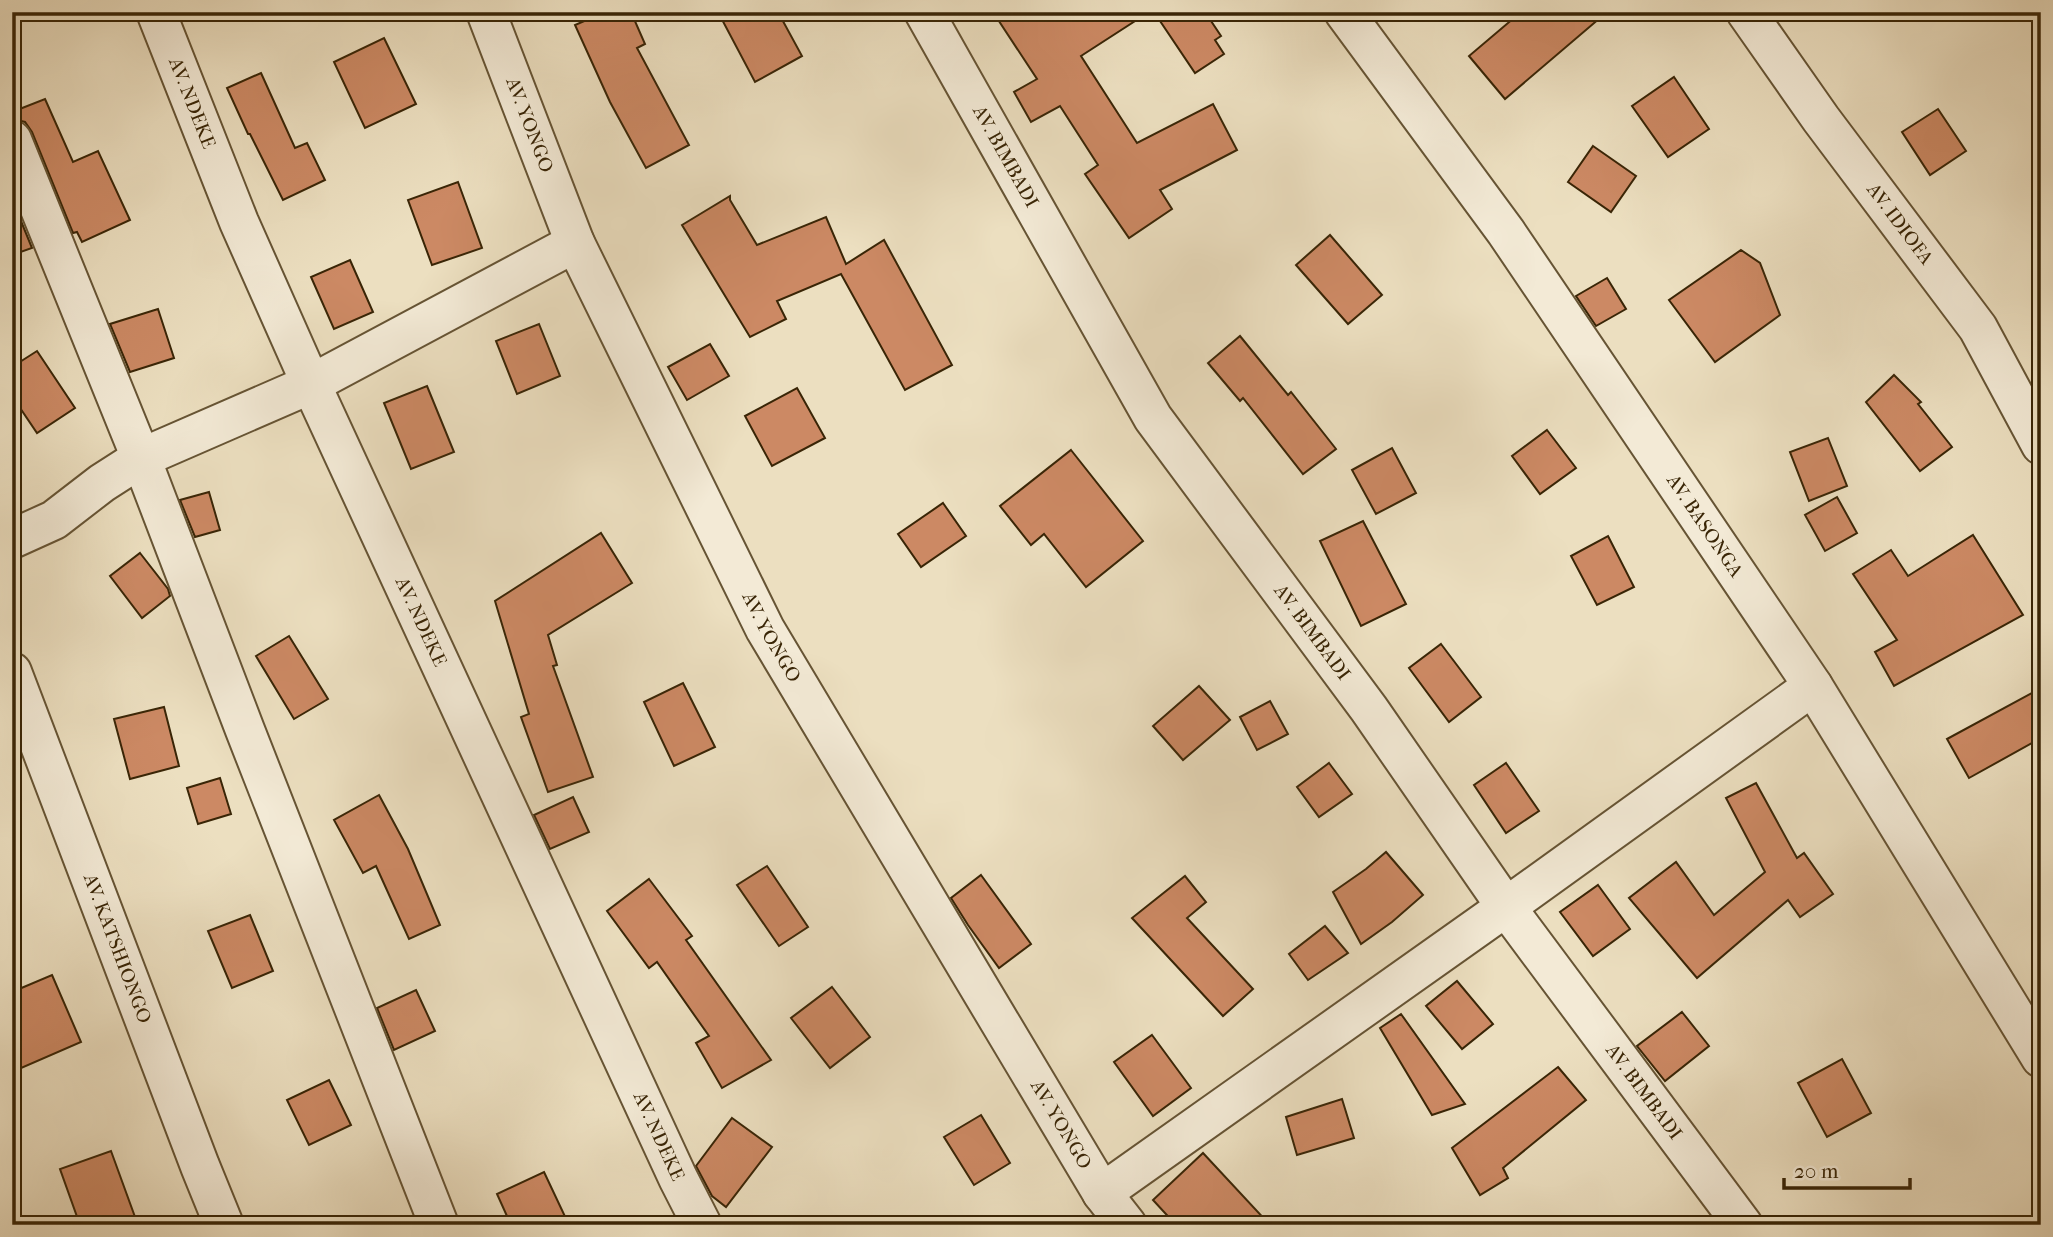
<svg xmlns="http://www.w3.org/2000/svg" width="2053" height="1237" viewBox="0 0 2053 1237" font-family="'IM FELL French Canon',serif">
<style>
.building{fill:#cc8964;stroke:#392506;stroke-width:2}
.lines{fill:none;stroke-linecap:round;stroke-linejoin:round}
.minor-casing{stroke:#665434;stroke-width:42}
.minor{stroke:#f3ead6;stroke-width:38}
.labels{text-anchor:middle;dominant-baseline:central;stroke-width:5;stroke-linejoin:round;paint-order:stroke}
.street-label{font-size:19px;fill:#392506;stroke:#f3ead6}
</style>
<rect width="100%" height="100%" fill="#ecdfc0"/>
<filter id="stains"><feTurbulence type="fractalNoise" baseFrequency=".00286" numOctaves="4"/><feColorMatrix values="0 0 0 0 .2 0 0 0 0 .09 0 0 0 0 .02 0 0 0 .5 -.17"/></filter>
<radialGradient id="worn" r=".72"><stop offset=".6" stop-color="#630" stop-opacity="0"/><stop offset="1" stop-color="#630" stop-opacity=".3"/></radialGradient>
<g class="building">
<path d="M 605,12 L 631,12 L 645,44 L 637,48 L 689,145 L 646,168 L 610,102 L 575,25 Z"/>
<path d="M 718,12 L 778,12 L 802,56 L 755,82 Z"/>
<path d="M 993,12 L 1149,12 L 1081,56 L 1137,143 L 1213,104 L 1237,150 L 1160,190 L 1172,209 L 1129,238 L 1085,174 L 1098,165 L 1060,106 L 1031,122 L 1014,92 L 1037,79 Z"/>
<path d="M 1154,12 L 1205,12 L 1221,36 L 1215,40 L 1224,54 L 1195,73 Z"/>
<path d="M 1521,12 L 1607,12 L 1505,99 L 1469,56 Z"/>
<path d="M 384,38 L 416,104 L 365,128 L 334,62 Z"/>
<path d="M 261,73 L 295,148 L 307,143 L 325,180 L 283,200 L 250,134 L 248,134 L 227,88 Z"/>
<path d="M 1674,77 L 1709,129 L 1668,157 L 1632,106 Z"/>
<path d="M 45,99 L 73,162 L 98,151 L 130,220 L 82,242 L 77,232 L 73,233 L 32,132 L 25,122 L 12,119 L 12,112 Z"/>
<path d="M 1938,109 L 1966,151 L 1930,175 L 1902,132 Z"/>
<path d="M 1593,146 L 1636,176 L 1611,212 L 1568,182 Z"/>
<path d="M 458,182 L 482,248 L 432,265 L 408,200 Z"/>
<path d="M 730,196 L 730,200 L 757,245 L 826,217 L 846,264 L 884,240 L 952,365 L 905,390 L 841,274 L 777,301 L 786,319 L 750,337 L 682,225 Z"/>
<path d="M 12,199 L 32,248 L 12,255 Z"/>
<path d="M 1330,235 L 1382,295 L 1348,324 L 1296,265 Z"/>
<path d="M 1741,250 L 1760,263 L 1780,315 L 1715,362 L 1669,300 Z"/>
<path d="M 350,260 L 373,312 L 334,329 L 311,277 Z"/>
<path d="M 1607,278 L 1626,309 L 1596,326 L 1576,296 Z"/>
<path d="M 158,309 L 174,358 L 130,372 L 110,324 Z"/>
<path d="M 539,324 L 560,376 L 517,394 L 496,341 Z"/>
<path d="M 1240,336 L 1288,395 L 1291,392 L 1336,449 L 1303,474 L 1243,398 L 1240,401 L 1208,363 Z"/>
<path d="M 710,344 L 729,376 L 687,400 L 668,367 Z"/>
<path d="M 37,351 L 75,408 L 37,433 L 12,396 L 12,367 Z"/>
<path d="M 1894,375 L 1921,402 L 1918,404 L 1952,447 L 1920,471 L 1866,402 Z"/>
<path d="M 427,386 L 454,452 L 411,469 L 384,403 Z"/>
<path d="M 797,388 L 825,438 L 772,466 L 745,416 Z"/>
<path d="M 1547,430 L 1576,468 L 1540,494 L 1512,456 Z"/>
<path d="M 1828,438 L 1847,486 L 1809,501 L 1790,452 Z"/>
<path d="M 1392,448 L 1416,493 L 1376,514 L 1352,470 Z"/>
<path d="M 1071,450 L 1143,541 L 1086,587 L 1044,534 L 1031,545 L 1000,506 Z"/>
<path d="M 209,492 L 220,530 L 195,537 L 180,500 Z"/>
<path d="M 1837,497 L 1857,533 L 1825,551 L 1805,515 Z"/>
<path d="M 943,503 L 966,536 L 921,567 L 898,534 Z"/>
<path d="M 1363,521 L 1406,604 L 1361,626 L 1320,541 Z"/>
<path d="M 601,533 L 632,583 L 548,635 L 557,665 L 553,666 L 593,777 L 548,792 L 521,717 L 529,714 L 495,601 Z"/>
<path d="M 1973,535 L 2023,615 L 1894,686 L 1875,652 L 1897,640 L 1853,574 L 1891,550 L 1908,576 Z"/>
<path d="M 1608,536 L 1634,587 L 1597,605 L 1571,556 Z"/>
<path d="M 140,553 L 168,589 L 170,596 L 142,618 L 110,576 Z"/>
<path d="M 289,636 L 328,699 L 294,719 L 256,656 Z"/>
<path d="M 1441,644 L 1481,697 L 1449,722 L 1409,668 Z"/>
<path d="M 683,683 L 715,747 L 674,766 L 644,702 Z"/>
<path d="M 1199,686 L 1230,720 L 1183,760 L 1153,726 Z"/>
<path d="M 2041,688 L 2041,738 L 1969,778 L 1947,739 Z"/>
<path d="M 1270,701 L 1288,734 L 1257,750 L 1240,717 Z"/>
<path d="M 164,707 L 179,766 L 130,779 L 114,719 Z"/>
<path d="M 1329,763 L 1352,794 L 1319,817 L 1297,787 Z"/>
<path d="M 1506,763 L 1539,811 L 1506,833 L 1474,785 Z"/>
<path d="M 220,778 L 231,814 L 198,824 L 187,788 Z"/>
<path d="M 1756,783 L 1797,858 L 1804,853 L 1833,894 L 1800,917 L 1788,900 L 1697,978 L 1629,898 L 1676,862 L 1714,915 L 1765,872 L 1726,798 Z"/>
<path d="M 379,795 L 408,849 L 440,925 L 409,939 L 376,866 L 363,873 L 334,820 Z"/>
<path d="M 573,797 L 589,832 L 550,849 L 534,815 Z"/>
<path d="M 1386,852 L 1423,895 L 1392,922 L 1361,944 L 1333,892 L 1366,869 Z"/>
<path d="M 767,866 L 808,927 L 779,946 L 737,885 Z"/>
<path d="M 981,875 L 1031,944 L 999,968 L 968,925 L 951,898 Z"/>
<path d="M 1185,876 L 1206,902 L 1187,918 L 1253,989 L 1223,1016 L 1132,918 Z"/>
<path d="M 649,879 L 692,936 L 686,940 L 771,1060 L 722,1088 L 696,1043 L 709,1036 L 657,962 L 649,968 L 607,911 Z"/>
<path d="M 1598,885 L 1630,929 L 1593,956 L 1560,912 Z"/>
<path d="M 250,915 L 273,971 L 232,988 L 208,931 Z"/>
<path d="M 1325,926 L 1348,953 L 1308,980 L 1289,954 Z"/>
<path d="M 52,975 L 81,1042 L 12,1072 L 12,992 Z"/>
<path d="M 1457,981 L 1493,1024 L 1462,1049 L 1426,1006 Z"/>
<path d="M 832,987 L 870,1037 L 830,1068 L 791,1018 Z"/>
<path d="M 416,990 L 435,1031 L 394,1050 L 377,1008 Z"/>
<path d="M 1682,1012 L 1709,1046 L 1665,1081 L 1637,1046 Z"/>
<path d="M 1401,1014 L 1465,1104 L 1432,1115 L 1380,1028 Z"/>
<path d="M 1152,1035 L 1191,1088 L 1153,1116 L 1114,1062 Z"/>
<path d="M 1842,1059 L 1871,1113 L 1827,1137 L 1798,1083 Z"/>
<path d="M 1558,1067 L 1586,1100 L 1503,1168 L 1508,1178 L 1480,1195 L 1452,1148 Z"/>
<path d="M 329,1080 L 351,1125 L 309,1145 L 287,1100 Z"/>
<path d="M 1342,1099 L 1354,1138 L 1297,1155 L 1286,1117 Z"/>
<path d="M 981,1115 L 1010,1163 L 974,1185 L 944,1137 Z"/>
<path d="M 732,1118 L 772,1147 L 726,1207 L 712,1196 L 696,1166 Z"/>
<path d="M 111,1151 L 135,1217 L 114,1225 L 80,1225 L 60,1169 Z"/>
<path d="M 1203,1153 L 1270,1225 L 1176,1225 L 1153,1200 Z"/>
<path d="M 544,1172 L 569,1225 L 511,1225 L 497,1194 Z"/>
</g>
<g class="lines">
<g class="minor-casing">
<g id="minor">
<path id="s1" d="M 156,12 L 239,222 L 311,384 L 678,1178 L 702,1225"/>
<path id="s2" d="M 486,12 L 575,243 L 765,629 L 1102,1193 L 1127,1225"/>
<path id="s3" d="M 924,12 L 1153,418 L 1369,709 L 1506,907 L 1743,1225"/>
<path id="s4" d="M 1344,12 L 1506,232 L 1813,686 L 2041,1058"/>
<path id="s5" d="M 1746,12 L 1821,119 L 1978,328 L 2041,445"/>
<path d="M 12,140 L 141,458 L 245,730 L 439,1225"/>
<path d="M 12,539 L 54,520 L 102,483 L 141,458 L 311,384 L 575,243"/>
<path id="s6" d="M 12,672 L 200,1166 L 224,1225"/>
<path d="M 1102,1193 L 1506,907 L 1813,686"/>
</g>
</g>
<use href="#minor" class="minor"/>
</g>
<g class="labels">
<g class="street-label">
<text stroke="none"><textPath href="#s1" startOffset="98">AV. NDEKE</textPath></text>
<text stroke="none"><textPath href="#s2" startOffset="121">AV. YONGO</textPath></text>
<text stroke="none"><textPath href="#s3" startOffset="166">AV. BIMBADI</textPath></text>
<text stroke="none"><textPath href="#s5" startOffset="262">AV. IDIOFA</textPath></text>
<text stroke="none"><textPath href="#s4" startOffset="628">AV. BASONGA</textPath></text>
<text stroke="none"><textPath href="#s1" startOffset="665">AV. NDEKE</textPath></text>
<text stroke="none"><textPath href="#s3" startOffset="733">AV. BIMBADI</textPath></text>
<text stroke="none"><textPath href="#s2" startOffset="688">AV. YONGO</textPath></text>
<text stroke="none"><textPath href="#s6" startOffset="296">AV. KATSHIONGO</textPath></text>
<text stroke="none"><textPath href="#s3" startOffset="1300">AV. BIMBADI</textPath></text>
<text stroke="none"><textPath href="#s2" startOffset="1255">AV. YONGO</textPath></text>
<text stroke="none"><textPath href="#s1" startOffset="1232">AV. NDEKE</textPath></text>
</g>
</g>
<rect width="2053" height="1237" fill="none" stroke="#ecdfc0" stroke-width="42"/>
<rect x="14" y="14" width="2025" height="1209" fill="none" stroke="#392506" stroke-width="3.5"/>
<rect x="21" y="21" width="2011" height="1195" fill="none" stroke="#392506" stroke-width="2"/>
<path d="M1784 1178v10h126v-10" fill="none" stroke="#392506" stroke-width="3.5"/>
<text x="1794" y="1178" font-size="21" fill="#392506" stroke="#f3ead6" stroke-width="5" paint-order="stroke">20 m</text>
<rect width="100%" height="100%" filter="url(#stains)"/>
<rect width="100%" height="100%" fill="url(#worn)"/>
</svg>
